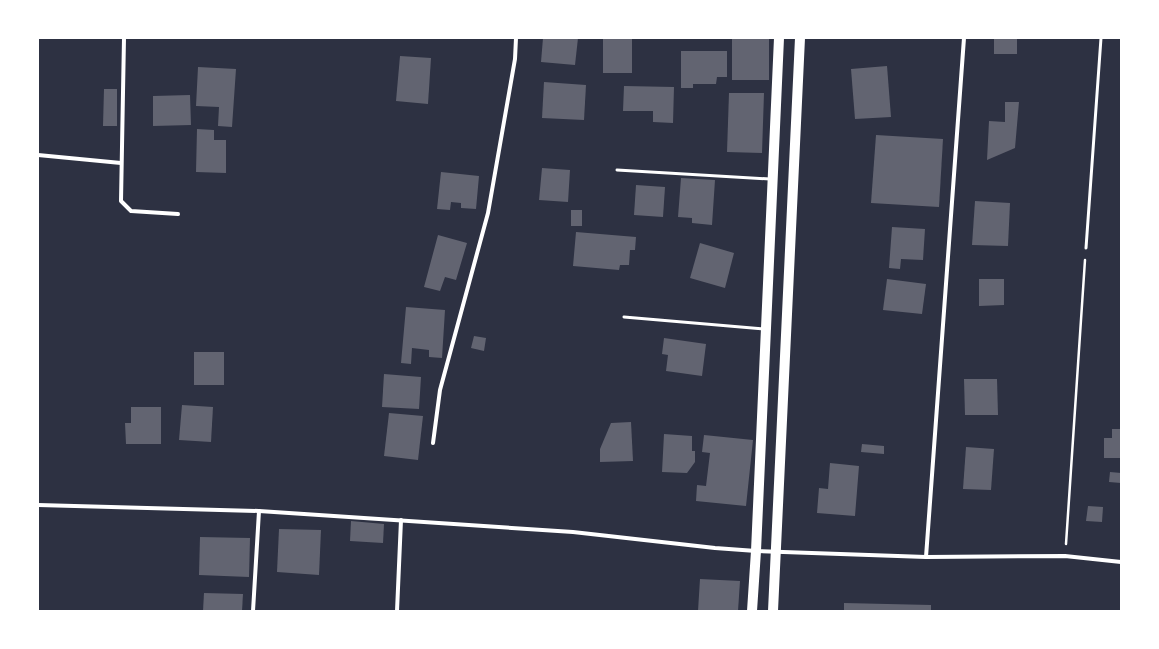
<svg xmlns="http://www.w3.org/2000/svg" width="1159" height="649" viewBox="0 0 1159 649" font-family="'DejaVu Sans',sans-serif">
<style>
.building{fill:#626471}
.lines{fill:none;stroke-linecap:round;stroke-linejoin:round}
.path{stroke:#fff;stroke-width:2.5}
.service{stroke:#fff;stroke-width:3}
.minor{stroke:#fff;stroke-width:4}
.primary{stroke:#fff;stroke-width:10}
</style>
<rect width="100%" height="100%" fill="#2d3142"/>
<g class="building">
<path d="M 543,38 L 578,38 L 575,65 L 541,62 Z"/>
<rect x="732" y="38" width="37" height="42"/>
<rect x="994" y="38" width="23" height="16"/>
<rect x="603" y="39" width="29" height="34"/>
<path d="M 681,51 L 727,51 L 727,77 L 717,77 L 716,84 L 693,84 L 693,88 L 681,88 Z"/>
<path d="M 400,56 L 431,58 L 428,104 L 396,101 Z"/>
<path d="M 887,66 L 891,117 L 855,119 L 851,69 Z"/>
<path d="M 198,67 L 236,69 L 232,127 L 218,126 L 219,107 L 196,106 Z"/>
<path d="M 544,82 L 586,85 L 584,120 L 542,118 Z"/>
<path d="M 624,86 L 674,87 L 673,123 L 653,122 L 653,111 L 623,111 Z"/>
<path d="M 104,89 L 117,89 L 117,126 L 103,126 Z"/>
<path d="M 729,93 L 764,93 L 762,153 L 727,152 Z"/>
<path d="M 190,95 L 191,125 L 153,126 L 153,96 Z"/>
<path d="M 1005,102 L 1019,102 L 1015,148 L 987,160 L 989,121 L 1005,122 Z"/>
<path d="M 197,129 L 214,130 L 214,140 L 226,140 L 226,173 L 196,172 Z"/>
<path d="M 876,135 L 943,139 L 939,207 L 871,203 Z"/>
<path d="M 542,168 L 570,170 L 568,202 L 539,200 Z"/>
<path d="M 441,172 L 479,176 L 476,209 L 461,208 L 461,203 L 451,202 L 450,210 L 437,209 Z"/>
<path d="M 681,178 L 715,180 L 712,225 L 692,223 L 692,218 L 678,217 Z"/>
<path d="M 636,185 L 665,187 L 663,217 L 634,215 Z"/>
<path d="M 975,201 L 1010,203 L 1008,246 L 972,245 Z"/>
<rect x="571" y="210" width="11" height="16"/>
<path d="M 892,227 L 925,229 L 923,260 L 901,259 L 900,269 L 889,268 Z"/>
<path d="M 576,232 L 636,237 L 635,250 L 630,250 L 629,265 L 620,265 L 619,270 L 573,266 Z"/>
<path d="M 438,235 L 467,243 L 456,280 L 445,277 L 440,291 L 424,287 Z"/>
<path d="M 700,243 L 734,253 L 725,288 L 690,278 Z"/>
<path d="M 887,279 L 926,284 L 922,314 L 883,310 Z"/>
<path d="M 979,279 L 1004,279 L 1004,305 L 979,306 Z"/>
<path d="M 406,307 L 445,310 L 442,358 L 429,357 L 429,350 L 412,348 L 411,364 L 401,363 Z"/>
<path d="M 474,336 L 486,338 L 484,351 L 471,348 Z"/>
<path d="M 664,338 L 706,344 L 702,376 L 666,371 L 668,355 L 662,354 Z"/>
<rect x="194" y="352" width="30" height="33"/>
<path d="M 384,374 L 421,377 L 419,409 L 382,407 Z"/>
<path d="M 964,379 L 997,379 L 998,415 L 965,415 Z"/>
<path d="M 182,405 L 213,407 L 211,442 L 179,440 Z"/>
<path d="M 131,407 L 161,407 L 161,444 L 126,444 L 125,423 L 131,423 Z"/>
<path d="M 389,413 L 423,416 L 418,460 L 384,456 Z"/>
<path d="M 631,422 L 633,461 L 600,462 L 600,449 L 611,423 Z"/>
<path d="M 1112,429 L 1121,429 L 1121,458 L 1104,458 L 1104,438 L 1112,438 Z"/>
<path d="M 664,434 L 692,436 L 692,451 L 695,451 L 695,462 L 687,473 L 662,472 Z"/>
<path d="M 704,435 L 753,440 L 746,506 L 696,501 L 697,485 L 706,486 L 710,453 L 702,452 Z"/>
<path d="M 862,444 L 884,446 L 884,454 L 861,452 Z"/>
<path d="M 966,447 L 994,449 L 991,490 L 963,489 Z"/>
<path d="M 830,463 L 859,466 L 855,516 L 817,513 L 819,488 L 828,489 Z"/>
<path d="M 1110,472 L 1121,473 L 1121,483 L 1109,482 Z"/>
<path d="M 1088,506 L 1103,507 L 1102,522 L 1086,521 Z"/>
<path d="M 351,521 L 384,524 L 383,543 L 350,541 Z"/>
<path d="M 279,529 L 321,530 L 319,575 L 277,572 Z"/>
<path d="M 200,537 L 250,538 L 249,577 L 199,575 Z"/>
<path d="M 700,579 L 740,581 L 738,611 L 698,611 Z"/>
<path d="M 204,593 L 243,594 L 242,611 L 203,611 Z"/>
<path d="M 844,603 L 931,605 L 931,611 L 844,611 Z"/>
</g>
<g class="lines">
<path class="path" d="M 1066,544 L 1085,260"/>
<g class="service">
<path d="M 617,170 L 770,179"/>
<path d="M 1086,248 L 1101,38"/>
<path d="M 624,317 L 764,329"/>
</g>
<g class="minor">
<path d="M 124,38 L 121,201 L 131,211 L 178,214"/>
<path d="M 38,155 L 121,163"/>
<path d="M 433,443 L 440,390 L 488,213 L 515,59 L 516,38"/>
<path d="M 38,505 L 259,511 L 573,532 L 715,548 L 756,551 L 926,557 L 1065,556 L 1121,562"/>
<path d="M 926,557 L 964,38"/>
<path d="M 253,611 L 259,511"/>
<path d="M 397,611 L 401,520"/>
</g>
<g class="primary">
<path d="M 752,611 L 756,551 L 779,38"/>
<path d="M 773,611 L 800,38"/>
</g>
</g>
<rect width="1159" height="649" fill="none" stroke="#ffffff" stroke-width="78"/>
</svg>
